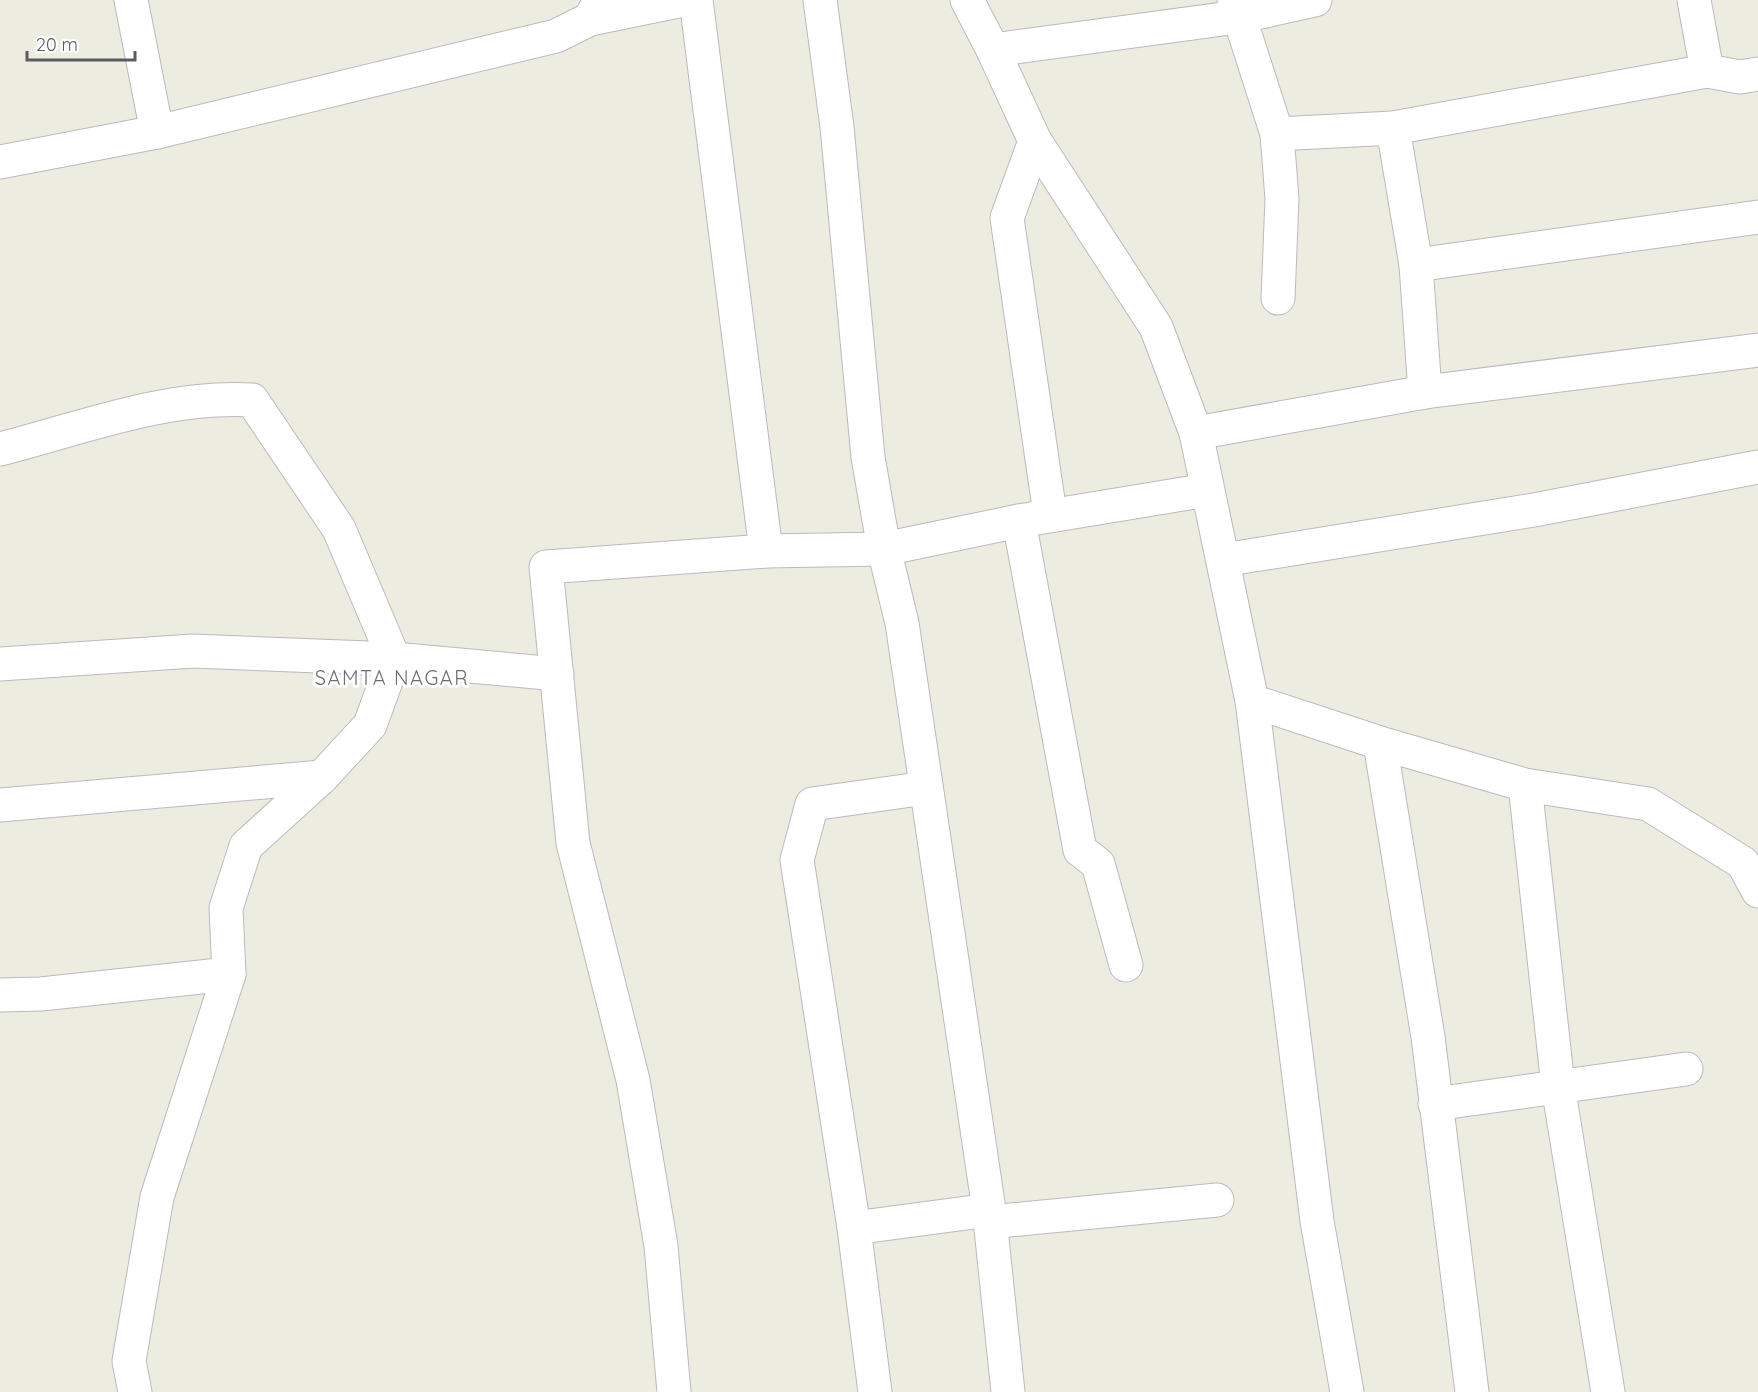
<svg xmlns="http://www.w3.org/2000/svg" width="1758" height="1392" viewBox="0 0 1758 1392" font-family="Quicksand,sans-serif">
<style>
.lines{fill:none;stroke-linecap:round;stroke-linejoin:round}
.minor-casing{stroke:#b9bac0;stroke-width:35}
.minor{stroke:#fff;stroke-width:33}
.labels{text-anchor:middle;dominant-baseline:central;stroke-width:6;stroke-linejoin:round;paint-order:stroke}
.neighbourhood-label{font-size:20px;letter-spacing:1.5px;fill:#6b6e74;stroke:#fff}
</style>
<rect width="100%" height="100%" fill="#edece1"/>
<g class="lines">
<g class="minor-casing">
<g id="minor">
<path d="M 131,0 L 157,132"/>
<path d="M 696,0 L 766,551"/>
<path d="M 820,0 L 837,127 L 868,457 L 884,549 L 902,623 L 989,1210 L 1008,1392"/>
<path d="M 967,0 L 993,50 L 1035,141 L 1156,327 L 1196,433 L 1252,701 L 1380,743 L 1525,785 L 1648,804 L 1743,863 L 1758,891"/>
<path d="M 1234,0 L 1277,134 L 1282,199 L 1278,298"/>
<path d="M 1694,0 L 1707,71"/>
<path d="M 590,19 L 683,0"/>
<path d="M 993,50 L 1238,17 L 1315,0"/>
<path d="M 1393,128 L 1707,71 L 1740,77 L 1758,74"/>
<path d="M 1035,141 L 1007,218 L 1050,514"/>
<path d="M 0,162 L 157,132 L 556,36 L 590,19 L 600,0"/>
<path d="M 1416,265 L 1758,217"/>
<path d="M 1425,392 L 1758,350"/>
<path d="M 1196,433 L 1425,392 L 1416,265 L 1393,128 L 1277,134"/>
<path d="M 0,449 C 82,428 166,395 252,400 L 339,529 L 394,659 L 370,725 L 322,777 L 246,846 L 226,908 L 229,974 L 157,1197 L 129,1361 L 135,1392"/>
<path d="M 1223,560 L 1534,510 L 1758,467"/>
<path d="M 0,664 L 193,651 L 394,659 L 557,674"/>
<path d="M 1252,701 L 1317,1221 L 1347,1392"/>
<path d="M 1380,743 L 1428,1037 L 1472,1392"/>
<path d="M 1525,785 L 1558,1086 L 1608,1392"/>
<path d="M 0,805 L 322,777"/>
<path d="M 1126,965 L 1098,864 L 1080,850 L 1019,521 L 1207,490"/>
<path d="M 0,995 L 41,994 L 229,974"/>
<path d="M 1435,1104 L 1686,1069"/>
<path d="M 990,1222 L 1217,1200"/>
<path d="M 854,1228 L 989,1210"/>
<path d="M 674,1392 L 661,1246 L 633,1080 L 573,843 L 546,567 L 766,551 L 884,549 L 1019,521"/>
<path d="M 875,1392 L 854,1228 L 797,860 L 812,804 L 926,788"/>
</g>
</g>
<use href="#minor" class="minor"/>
</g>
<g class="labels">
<g class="neighbourhood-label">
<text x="392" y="677">SAMTA NAGAR</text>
</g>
</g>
<path d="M27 51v9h108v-9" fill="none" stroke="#5a5c62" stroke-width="3"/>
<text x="36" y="51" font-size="18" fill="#5a5c62" stroke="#ffffff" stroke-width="4.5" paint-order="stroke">20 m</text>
</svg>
